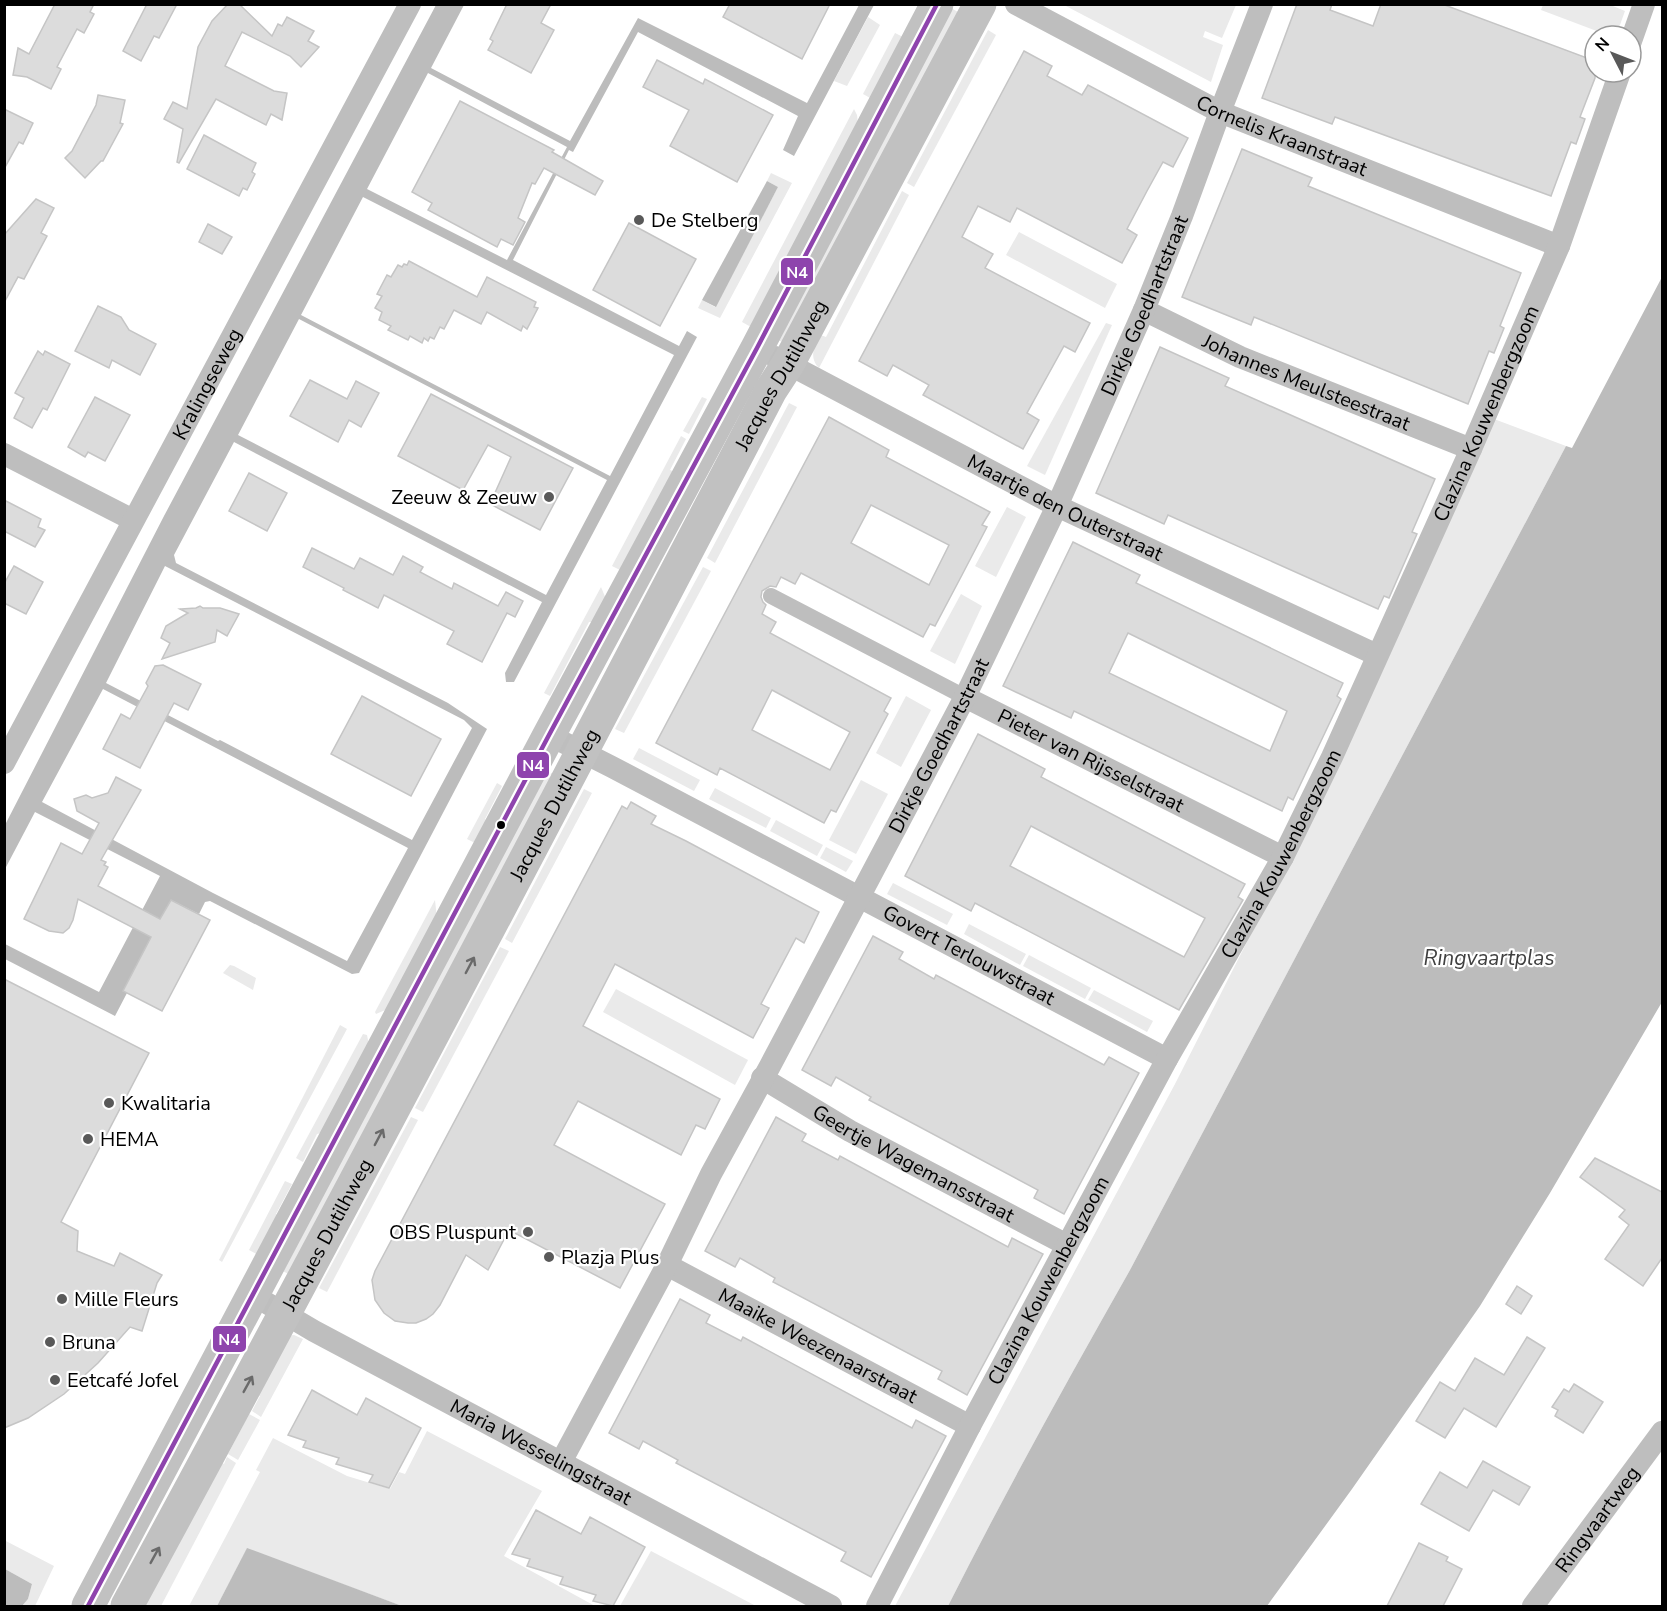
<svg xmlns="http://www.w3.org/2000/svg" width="1667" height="1611" viewBox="0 0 1667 1611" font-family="'Nunito Sans',sans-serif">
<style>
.green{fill:#eaeaea}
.water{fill:#bcbcbc;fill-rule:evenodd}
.building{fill:#dcdcdc;stroke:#c5c5c5;stroke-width:1.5;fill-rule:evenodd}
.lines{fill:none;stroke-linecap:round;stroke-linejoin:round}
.pedestrian{stroke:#bebebe;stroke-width:16}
.minor{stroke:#bebebe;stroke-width:22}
.secondary{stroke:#c1c1c1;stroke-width:33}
.bus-1-casing{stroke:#fff;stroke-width:9}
.bus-1{stroke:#8e44ad;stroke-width:4.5}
.oneway{stroke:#6a6a6a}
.poi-dot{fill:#595959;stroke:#fff;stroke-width:2}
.bus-dot{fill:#000;stroke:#fff;stroke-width:2}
.labels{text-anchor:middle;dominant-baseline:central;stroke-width:4.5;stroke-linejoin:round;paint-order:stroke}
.street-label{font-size:20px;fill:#000;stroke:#fff}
.poi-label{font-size:20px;fill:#000;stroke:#fff;text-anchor:start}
.water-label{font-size:21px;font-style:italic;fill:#404040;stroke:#fff}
.line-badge{stroke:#fff;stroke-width:2}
.badge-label{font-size:16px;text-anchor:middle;font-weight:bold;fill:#fff}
</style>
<rect width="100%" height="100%" fill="#fff"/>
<g class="green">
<path d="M 1608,4 L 1625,11 L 1616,36 L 1610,36 L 1541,10 L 1543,5 Z"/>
<path d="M 946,5 L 963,15 L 786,342 L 779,341 Z"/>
<path d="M 1064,5 L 1236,5 L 1222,38 L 1205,31 L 1203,37 L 1223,45 L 1211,82 Z"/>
<path d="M 868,17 L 880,25 L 847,86 L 834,81 Z"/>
<path d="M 988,30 L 996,35 L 914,187 L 907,183 Z"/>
<path d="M 895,33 L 905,38 L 872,99 L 863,94 Z"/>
<path d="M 854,109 L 857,115 L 858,124 L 760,332 L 742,322 Z"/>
<path d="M 771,173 L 792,183 L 720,318 L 698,308 L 702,300 L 715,307 L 778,187 L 767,181 Z"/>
<path d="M 902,191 L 909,195 L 819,368 C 809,358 814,346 818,334 L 826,337 Z"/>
<path d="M 1019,232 L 1117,284 L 1105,308 L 1006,255 Z"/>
<path d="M 1106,323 L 1112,325 L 1045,475 L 1027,466 Z"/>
<path d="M 702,397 L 707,399 L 689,434 L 683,431 Z"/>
<path d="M 789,403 L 797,407 L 715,563 L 707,558 Z"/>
<path d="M 1494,419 L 1566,446 L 1130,1270 C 1067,1381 1005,1493 948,1606 L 895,1606 L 1175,1084 L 1288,861 Z"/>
<path d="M 681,436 L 686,439 L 670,470 L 675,472 L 622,571 L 612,566 Z"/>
<path d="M 1007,507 L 1026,517 L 996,577 L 975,566 Z"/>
<path d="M 703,567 L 711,571 L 624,733 L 615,729 Z"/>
<path d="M 601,587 L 606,599 L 595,622 L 589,622 L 550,696 L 544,693 Z"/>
<path d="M 961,594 L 982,606 L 955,664 L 930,651 Z"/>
<path d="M 906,696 L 931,710 L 901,767 L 876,753 Z"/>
<path d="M 639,748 L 700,780 L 694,791 L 633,759 Z"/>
<path d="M 540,767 L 559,777 L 293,1276 L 276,1268 Z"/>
<path d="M 861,780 L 888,794 L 856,854 L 829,840 Z"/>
<path d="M 497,783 L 502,786 L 485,819 L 488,822 L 477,844 L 467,839 Z"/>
<path d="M 715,788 L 771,818 L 766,828 L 709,799 Z"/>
<path d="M 584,789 L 592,793 L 512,943 L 505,939 Z"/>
<path d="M 776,820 L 823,845 L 817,856 L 770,831 Z"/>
<path d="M 826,847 L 853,861 L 846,872 L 820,858 Z"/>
<path d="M 893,883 L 953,914 L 947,925 L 887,894 Z"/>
<path d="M 435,900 L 437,919 L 390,1008 L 376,1014 L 375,1012 Z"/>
<path d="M 969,924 L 1026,954 L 1020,965 L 964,934 Z"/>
<path d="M 500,947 L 509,951 L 423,1112 L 415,1108 Z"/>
<path d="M 1029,955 L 1091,988 L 1085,999 L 1023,966 Z"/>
<path d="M 230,965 L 234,966 L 256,978 L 253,990 L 223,973 Z"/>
<path d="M 616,989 L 748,1060 L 735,1085 L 603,1012 Z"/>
<path d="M 1094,990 L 1153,1021 L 1147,1032 L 1088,1000 Z"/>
<path d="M 340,1025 L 347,1029 L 222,1262 L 219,1260 Z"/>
<path d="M 363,1034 L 367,1035 L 369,1045 L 325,1132 L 317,1134 L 303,1162 L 296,1158 Z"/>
<path d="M 411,1117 L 418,1120 L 327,1292 L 319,1288 Z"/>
<path d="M 285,1181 L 292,1184 L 276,1214 L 283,1217 L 262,1257 L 249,1250 Z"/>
<path d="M 294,1335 L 303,1339 L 261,1417 L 252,1411 L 260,1396 L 252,1392 L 286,1336 Z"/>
<path d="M 249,1414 L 260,1420 L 238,1460 L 228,1454 Z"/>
<path d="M 427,1431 L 542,1491 L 504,1556 L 595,1606 L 402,1606 L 247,1549 L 217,1606 L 189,1606 L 260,1472 L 256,1470 L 273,1438 L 347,1476 L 390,1489 L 399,1472 L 405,1474 Z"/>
<path d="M 227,1457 L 236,1463 L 161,1606 L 137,1606 L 219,1461 L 224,1464 Z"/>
<path d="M 4,1540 L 54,1566 L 35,1606 L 22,1606 L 28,1599 L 32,1584 L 5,1569 Z"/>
<path d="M 651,1551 L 756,1606 L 620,1606 Z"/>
</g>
<g class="water">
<path d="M 436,5 L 464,5 L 431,68 L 570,141 L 638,18 L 807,103 L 859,5 L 874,5 L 794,156 L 783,150 L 798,116 L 638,32 L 573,152 L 569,150 L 513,260 L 679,346 L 687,331 L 697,337 L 514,682 L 506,682 L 505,673 L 542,602 L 234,442 L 174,555 L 176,563 L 448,703 L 487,729 L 359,973 L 352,974 L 210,901 L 205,902 L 199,914 L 171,900 L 124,990 L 127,993 L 115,1016 L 5,959 L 5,944 L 99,992 L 160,876 L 35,812 L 5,869 L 5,825 L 164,516 ZM 428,73 L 567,147 L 507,260 L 367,189 ZM 363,197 L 674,355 L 610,476 L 301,315 ZM 299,319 L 607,480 L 546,595 L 238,435 ZM 165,566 L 464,720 L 472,728 L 412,840 L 220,740 L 218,741 L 106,683 ZM 103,689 L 408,848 L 347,961 L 213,893 L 42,802 Z"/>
<path d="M 767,181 L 778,187 L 716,307 L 702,300 Z"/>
<path d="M 1662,277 L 1662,1002 L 1550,1193 L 1480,1306 L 1352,1489 L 1267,1606 L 948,1606 C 1005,1493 1067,1381 1130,1270 L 1566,446 L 1572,448 Z"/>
<path d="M 247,1548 L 402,1606 L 217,1606 Z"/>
<path d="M 5,1569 L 32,1584 L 28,1599 L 22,1606 L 5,1606 Z"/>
</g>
<g class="building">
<path d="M 55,4 L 94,4 L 90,12 L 94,14 L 84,33 L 77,29 L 57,67 L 61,69 L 51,89 L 27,77 L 13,75 L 18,48 L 29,54 Z"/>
<path d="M 147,4 L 177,4 L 159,38 L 154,36 L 141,61 L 123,51 Z"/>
<path d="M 228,4 L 239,4 L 272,36 L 278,24 L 282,26 L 287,17 L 314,31 L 308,41 L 319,47 L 301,67 L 290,56 L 242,32 L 225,66 L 274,91 L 287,93 L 282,120 L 271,114 L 266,125 L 216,99 L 179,163 L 177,162 L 183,129 L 164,119 L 173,102 L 187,109 L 198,47 L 212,21 Z"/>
<path d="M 507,4 L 551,4 L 541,23 L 554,30 L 531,73 L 488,50 L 493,41 L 490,39 Z"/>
<path d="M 730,4 L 830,4 L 802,59 L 723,17 Z"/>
<path d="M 1297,4 L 1332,4 L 1330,10 L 1373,26 L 1381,4 L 1442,4 L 1595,61 L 1595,78 L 1580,117 L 1585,119 L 1576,144 L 1571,142 L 1551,196 L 1335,117 L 1332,124 L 1262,98 Z"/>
<path d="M 1024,51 L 1052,66 L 1047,76 L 1082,95 L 1088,85 L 1188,138 L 1173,167 L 1163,162 L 1147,191 L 1127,229 L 1137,235 L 1122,263 L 1017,208 L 1010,222 L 978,206 L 962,237 L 993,254 L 985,268 L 1090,323 L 1075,352 L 1064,346 L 1027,413 L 1039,420 L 1023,449 L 923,395 L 929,385 L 893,365 L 887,376 L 859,361 Z"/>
<path d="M 657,60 L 703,84 L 705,79 L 773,115 L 737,182 L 670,146 L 689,110 L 643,87 Z"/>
<path d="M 98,95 L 125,100 L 120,123 L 123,124 L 103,161 L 101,161 L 85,178 L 65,158 L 72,151 L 96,105 Z"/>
<path d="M 460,101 L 554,150 L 552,152 L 603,181 L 595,195 L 544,168 L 535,184 L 532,183 L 518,218 L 525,222 L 513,245 L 501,239 L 497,247 L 428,210 L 432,203 L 412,192 Z"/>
<path d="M 4,109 L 33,123 L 23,144 L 19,142 L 4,169 Z"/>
<path d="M 204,135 L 256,163 L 252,172 L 255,174 L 247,190 L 243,188 L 239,196 L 187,169 Z"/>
<path d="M 1242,149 L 1312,178 L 1308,186 L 1521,273 L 1500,326 L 1504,328 L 1494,353 L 1489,351 L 1468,404 L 1254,317 L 1251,325 L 1182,297 Z"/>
<path d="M 36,199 L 54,208 L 41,233 L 47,236 L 24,279 L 18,277 L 4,303 L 4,235 Z"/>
<path d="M 629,223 L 696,259 L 660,326 L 593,290 Z"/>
<path d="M 208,224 L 232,237 L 222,254 L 199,242 Z"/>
<path d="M 409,261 L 477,297 L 487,277 L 536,302 L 534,307 L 538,308 L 527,329 L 523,326 L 521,331 L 487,312 L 481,324 L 454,310 L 444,329 L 440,327 L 434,339 L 430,337 L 428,341 L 424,338 L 422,343 L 410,336 L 408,340 L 388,330 L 391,326 L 379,320 L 382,312 L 375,308 L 382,296 L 377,294 L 387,275 L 391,277 L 398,265 L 402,267 L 404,264 L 407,265 Z"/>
<path d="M 98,306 L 121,317 L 129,330 L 156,344 L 140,375 L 112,360 L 109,368 L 75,351 Z"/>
<path d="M 1160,347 L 1229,378 L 1225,386 L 1435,479 L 1412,532 L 1417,534 L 1389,598 L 1384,596 L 1378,609 L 1168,515 L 1164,524 L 1096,493 Z"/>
<path d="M 38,351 L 43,355 L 45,351 L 70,364 L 47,410 L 43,408 L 32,428 L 14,418 L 24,398 L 15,393 Z"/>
<path d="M 310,380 L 347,399 L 356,381 L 379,393 L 361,427 L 349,420 L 338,442 L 290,416 Z"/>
<path d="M 431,394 L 573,468 L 540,530 L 490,504 L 511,457 L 488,445 L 463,490 L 398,456 Z"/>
<path d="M 95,397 L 130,415 L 105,461 L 88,452 L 85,457 L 68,447 Z"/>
<path d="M 829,417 L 889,450 L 886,457 L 990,512 L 982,525 L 987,527 L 962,575 L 935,626 L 930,624 L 923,637 L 801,573 L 795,584 L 781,577 L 776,587 L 770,586 L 762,591 L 761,597 L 763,602 L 766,605 L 762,614 L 776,622 L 770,633 L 891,698 L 884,711 L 888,714 L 836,812 L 831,810 L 824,823 L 720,768 L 717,775 L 656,743 ZM 871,505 L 949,545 L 929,585 L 851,543 ZM 772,690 L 850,732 L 830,770 L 752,730 Z"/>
<path d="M 249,473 L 287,493 L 267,531 L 229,511 Z"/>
<path d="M 4,500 L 41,519 L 38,527 L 45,530 L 35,547 L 4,531 Z"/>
<path d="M 1073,542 L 1140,575 L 1136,583 L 1343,683 L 1337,696 L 1341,699 L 1311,762 L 1293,800 L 1288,797 L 1282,811 L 1074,711 L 1071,718 L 1003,686 ZM 1128,633 L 1287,711 L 1270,751 L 1109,673 Z"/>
<path d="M 312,548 L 354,569 L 360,558 L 393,575 L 403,556 L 423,567 L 420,572 L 452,589 L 454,583 L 498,606 L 506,592 L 523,601 L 515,617 L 507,613 L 482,662 L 447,644 L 454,631 L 384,595 L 378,608 L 343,590 L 344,588 L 303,567 Z"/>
<path d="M 14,566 L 43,582 L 26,614 L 4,603 L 4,584 Z"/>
<path d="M 200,606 L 203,608 L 220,608 L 239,614 L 227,636 L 217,630 L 215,642 L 162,659 L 170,643 L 161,638 L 166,626 L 188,613 L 180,609 L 196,608 Z"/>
<path d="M 163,665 L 201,684 L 188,710 L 174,703 L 140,768 L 103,749 L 121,714 L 130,719 L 148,686 L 146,683 L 155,666 Z"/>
<path d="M 362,696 L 441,739 L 411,796 L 331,754 Z"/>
<path d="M 978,734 L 1045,769 L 1041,777 L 1245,884 L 1238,897 L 1243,900 L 1179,1010 L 975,903 L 971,911 L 905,876 ZM 1031,826 L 1205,918 L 1184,957 L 1010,866 Z"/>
<path d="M 116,777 L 141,790 L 101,860 L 106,862 L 104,865 L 108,867 L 98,886 L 160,919 L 171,900 L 210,920 L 162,1011 L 123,991 L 151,937 L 78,899 L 73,920 L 69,928 L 63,933 L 49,931 L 24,919 L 61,843 L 82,854 L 99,823 L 77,811 L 74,799 L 86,795 L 92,798 L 108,793 Z"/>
<path d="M 631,802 L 656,816 L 651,824 L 686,841 L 819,912 L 804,943 L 796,938 L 761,1004 L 769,1008 L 753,1038 L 615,964 L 583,1026 L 720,1099 L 705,1129 L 696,1125 L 681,1155 L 578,1101 L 554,1145 L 665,1204 L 620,1288 L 509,1230 L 488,1270 L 466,1255 L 440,1305 L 433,1314 L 426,1319 L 416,1323 L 408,1323 L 395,1321 L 384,1313 L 375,1300 L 372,1280 L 375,1271 L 622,806 L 627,809 Z"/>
<path d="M 873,936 L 903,952 L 899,959 L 934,979 L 936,975 L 1104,1065 L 1109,1057 L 1139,1073 L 1064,1214 L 1034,1198 L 1038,1190 L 869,1100 L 871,1097 L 836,1077 L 831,1086 L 802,1070 Z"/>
<path d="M 4,979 L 149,1053 L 61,1222 L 78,1231 L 77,1251 L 114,1266 L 120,1253 L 162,1275 L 157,1283 L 142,1331 L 130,1327 L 98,1363 L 64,1394 L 28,1418 L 4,1428 Z"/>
<path d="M 776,1117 L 806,1134 L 802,1141 L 838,1160 L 840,1156 L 1008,1247 L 1012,1238 L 1043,1254 L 967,1395 L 938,1379 L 942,1371 L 773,1282 L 775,1278 L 740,1258 L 735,1267 L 705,1251 Z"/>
<path d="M 1595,1158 L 1662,1192 L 1662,1258 L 1643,1286 L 1605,1259 L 1629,1225 L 1619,1217 L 1625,1210 L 1580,1177 Z"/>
<path d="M 1517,1286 L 1532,1296 L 1521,1314 L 1506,1304 Z"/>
<path d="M 680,1299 L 710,1315 L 706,1323 L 741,1341 L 743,1337 L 912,1428 L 916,1420 L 946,1436 L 871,1577 L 841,1561 L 846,1552 L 676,1463 L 678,1460 L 643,1441 L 639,1449 L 609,1433 Z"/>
<path d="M 1527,1337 L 1545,1348 L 1496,1427 L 1464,1408 L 1445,1438 L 1416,1421 L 1440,1382 L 1455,1391 L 1475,1358 L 1504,1375 Z"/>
<path d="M 1574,1384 L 1603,1402 L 1583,1433 L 1555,1416 L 1558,1410 L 1552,1407 L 1564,1389 L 1569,1392 Z"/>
<path d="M 312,1390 L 357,1415 L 366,1398 L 421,1428 L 389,1488 L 369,1482 L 373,1475 L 336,1464 L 339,1458 L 303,1447 L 306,1441 L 288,1435 Z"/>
<path d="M 1483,1461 L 1530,1487 L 1519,1505 L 1493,1490 L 1469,1531 L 1421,1504 L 1440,1472 L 1467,1488 Z"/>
<path d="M 536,1510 L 581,1534 L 590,1517 L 645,1547 L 613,1606 L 593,1601 L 596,1595 L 560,1584 L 563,1577 L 527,1566 L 530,1559 L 512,1554 Z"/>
<path d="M 1419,1543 L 1448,1557 L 1446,1561 L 1462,1569 L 1443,1606 L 1387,1606 Z"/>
</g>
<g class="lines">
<path class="pedestrian" d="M 771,596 L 965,697"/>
<g class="minor">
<path id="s1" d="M 1016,4 L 1220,112 L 1559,246"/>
<path d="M 1631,41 L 1644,4"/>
<path id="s2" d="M 1144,310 L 1240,357 L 1471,449"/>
<path id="s3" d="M 775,357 L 1057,506 L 1377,655"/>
<path d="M 4,454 L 133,520"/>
<path id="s4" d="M 965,697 L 1283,857"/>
<path id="s5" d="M 549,735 L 612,767 L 1167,1059"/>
<path id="s6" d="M 4,763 L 410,4"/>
<path id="s7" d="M 762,1078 L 850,1131 L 1067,1245"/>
<path id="s8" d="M 667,1265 L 970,1426"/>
<path id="s9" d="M 253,1295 L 314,1331 L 831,1606"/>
<path id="s10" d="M 561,1462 L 667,1265 L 711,1174 L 770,1066 L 965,697 L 1057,506 L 1144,310 L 1182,216 L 1220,112 L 1262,4"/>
<path id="s11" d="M 877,1606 L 970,1426 L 1167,1059 L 1283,857 L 1332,757 L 1471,449 L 1559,246 L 1620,72"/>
<path id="s12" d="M 1533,1606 L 1662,1432"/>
</g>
<g class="secondary">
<path d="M 88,1606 L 549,735 L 757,348 L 937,4"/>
<path id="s13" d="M 127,1606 C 346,1203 559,797 771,390 L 788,364 L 980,4"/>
</g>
<g class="bus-1-casing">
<path id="bus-1" d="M 88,1606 L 549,735 L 757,348 L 937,4"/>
</g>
<use href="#bus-1" class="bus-1"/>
</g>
<defs><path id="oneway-shaft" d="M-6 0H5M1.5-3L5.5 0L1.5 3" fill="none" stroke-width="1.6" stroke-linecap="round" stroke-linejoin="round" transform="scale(1.5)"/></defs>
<g class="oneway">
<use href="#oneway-shaft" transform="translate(470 965) rotate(-62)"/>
<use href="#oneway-shaft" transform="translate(379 1137) rotate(-62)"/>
<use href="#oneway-shaft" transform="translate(248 1384) rotate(-61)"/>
<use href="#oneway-shaft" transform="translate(155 1555) rotate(-61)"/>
</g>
<g class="poi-dot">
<circle cx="639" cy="220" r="6"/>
<circle cx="549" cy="497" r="6"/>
<circle cx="109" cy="1103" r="6"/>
<circle cx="88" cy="1139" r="6"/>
<circle cx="528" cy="1232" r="6"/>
<circle cx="549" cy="1257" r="6"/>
<circle cx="62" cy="1299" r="6"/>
<circle cx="50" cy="1342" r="6"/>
<circle cx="55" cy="1380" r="6"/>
</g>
<circle class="bus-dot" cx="501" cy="825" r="5"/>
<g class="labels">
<g class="street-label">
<text stroke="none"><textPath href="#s1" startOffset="297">Cornelis Kraanstraat</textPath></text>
<text stroke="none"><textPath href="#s10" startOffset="1296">Dirkje Goedhartstraat</textPath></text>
<text stroke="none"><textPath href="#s13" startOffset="1394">Jacques Dutilhweg</textPath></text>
<text stroke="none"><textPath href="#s2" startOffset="178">Johannes Meulsteestraat</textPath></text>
<text stroke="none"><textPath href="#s6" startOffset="430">Kralingseweg</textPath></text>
<text stroke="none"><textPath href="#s11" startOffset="1340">Clazina Kouwenbergzoom</textPath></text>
<text stroke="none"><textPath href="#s3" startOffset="327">Maartje den Outerstraat</textPath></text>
<text stroke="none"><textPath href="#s10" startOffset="810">Dirkje Goedhartstraat</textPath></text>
<text stroke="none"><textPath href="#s4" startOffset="141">Pieter van Rijsselstraat</textPath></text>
<text stroke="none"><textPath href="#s13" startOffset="908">Jacques Dutilhweg</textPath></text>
<text stroke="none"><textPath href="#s11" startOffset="854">Clazina Kouwenbergzoom</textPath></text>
<text stroke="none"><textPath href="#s5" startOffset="474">Govert Terlouwstraat</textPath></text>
<text stroke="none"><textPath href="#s7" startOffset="174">Geertje Wagemansstraat</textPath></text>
<text stroke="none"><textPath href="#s13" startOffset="422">Jacques Dutilhweg</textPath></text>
<text stroke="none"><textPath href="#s11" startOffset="368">Clazina Kouwenbergzoom</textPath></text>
<text stroke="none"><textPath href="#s8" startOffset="171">Maaike Weezenaarstraat</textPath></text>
<text stroke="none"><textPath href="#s9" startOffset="328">Maria Wesselingstraat</textPath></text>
<text stroke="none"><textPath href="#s12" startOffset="108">Ringvaartweg</textPath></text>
</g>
<g class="poi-label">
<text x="651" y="220">De Stelberg</text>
<text x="537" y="497" text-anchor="end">Zeeuw &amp; Zeeuw</text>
<text x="121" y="1103">Kwalitaria</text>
<text x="100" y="1139">HEMA</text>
<text x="516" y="1232" text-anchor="end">OBS Pluspunt</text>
<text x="561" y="1257">Plazja Plus</text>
<text x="74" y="1299">Mille Fleurs</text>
<text x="62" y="1342">Bruna</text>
<text x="67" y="1380">Eetcafé Jofel</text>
</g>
<g class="water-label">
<text x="1489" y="958">Ringvaartplas</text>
</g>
</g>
<g class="line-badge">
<rect x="780" y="257" width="34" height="29" rx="6" fill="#8e44ad"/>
<rect x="516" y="751" width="34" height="28" rx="6" fill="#8e44ad"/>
<rect x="212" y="1325" width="35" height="28" rx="6" fill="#8e44ad"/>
</g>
<g class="badge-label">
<text x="797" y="278">N4</text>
<text x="533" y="771">N4</text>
<text x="229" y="1345">N4</text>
</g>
<rect width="1667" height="1611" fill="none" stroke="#000000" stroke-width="12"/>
<g transform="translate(1613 54) rotate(312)"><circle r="28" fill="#ffffff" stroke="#999999" stroke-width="1.5"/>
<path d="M0-4.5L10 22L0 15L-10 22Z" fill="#595959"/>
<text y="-9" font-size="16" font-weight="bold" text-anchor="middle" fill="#000000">N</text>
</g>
</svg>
